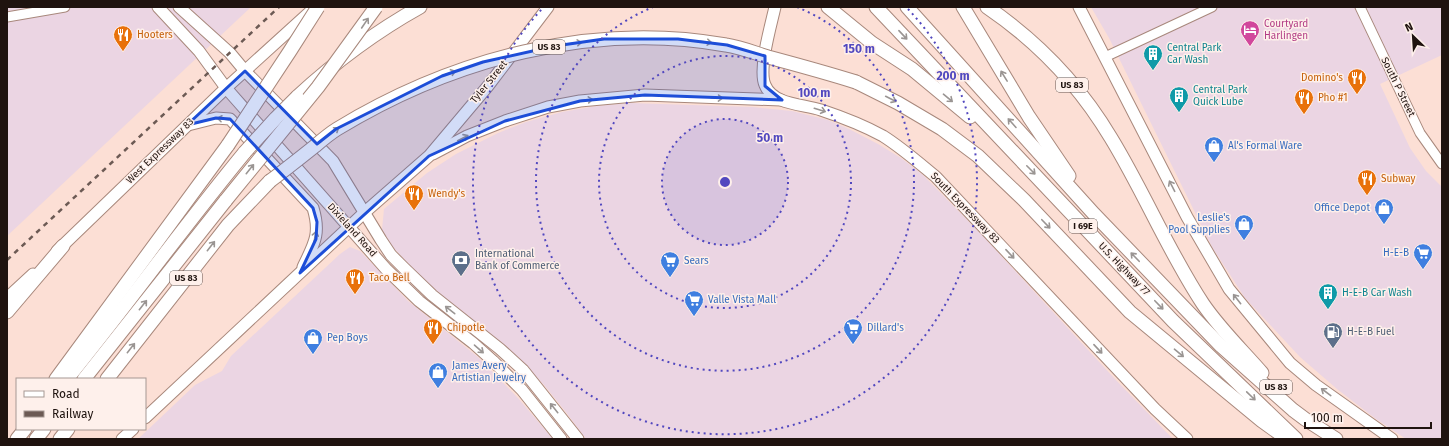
<svg xmlns="http://www.w3.org/2000/svg" width="1449" height="446" viewBox="0 0 1449 446" font-family="'Fira Sans',sans-serif">
<style>
.commercial{fill:#ebd5e3}
.lines{fill:none;stroke-linecap:round;stroke-linejoin:round}
.minor-casing{stroke:#a8887c;stroke-width:11}
.major-casing{stroke:#a8887c;stroke-width:13}
.highway-casing{stroke:#a8887c;stroke-width:15}
.minor{stroke:#fff;stroke-width:9}
.major{stroke:#fff;stroke-width:11}
.highway{stroke:#fff;stroke-width:13}
.rail{stroke:#6c5a54;stroke-width:2.5;stroke-dasharray:5 5;stroke-linecap:butt}
.highway-bridge-casing{stroke:#a8887c;stroke-width:15;stroke-linecap:butt}
.highway-bridge{stroke:#fff;stroke-width:13}
.oneway{stroke:#9a9593}
.marked{fill:#1d4ed8;fill-opacity:0.2;stroke:#1d4ed8;stroke-width:3;stroke-linejoin:round}
.ring{fill:none;stroke:#5248bf;stroke-width:2;stroke-dasharray:2 4}
.labels{text-anchor:middle;dominant-baseline:central;stroke-width:3;stroke-linejoin:round;paint-order:stroke}
.shield{fill:#fef0eb;stroke:#625551;stroke-width:1}
.shield-label{font-size:9px;font-weight:bold;fill:#1f130f}
.hotel-label{font-size:10px;fill:#b23c85;stroke:#fef0eb;text-anchor:start}
.food-label{font-size:10px;fill:#c56008;stroke:#fef0eb;text-anchor:start}
.culture-label{font-size:10px;fill:#0d838f;stroke:#fef0eb;text-anchor:start}
.street-label{font-size:10px;fill:#1f130f;stroke:#fef0eb}
.shop-label{font-size:10px;fill:#366cbe;stroke:#fef0eb;text-anchor:start}
.service-label{font-size:10px;fill:#4e5e75;stroke:#fef0eb;text-anchor:start}
.centre{fill:#5248bf;stroke:#fef0eb;stroke-width:2}
.ring-label{font-size:12px;text-anchor:middle;font-weight:bold;fill:#5248bf;stroke:#fef0eb;stroke-width:3;stroke-linejoin:round;paint-order:stroke}
</style>
<rect width="100%" height="100%" fill="#fcdfd5"/>
<g class="commercial">
<path d="M 7,7 L 251,7 L 7,236 Z"/>
<path d="M 1091,7 L 1442,7 L 1442,55 L 1380,84 L 1410,148 L 1426,171 L 1442,187 L 1442,439 L 1406,439 L 1376,419 L 1337,389 L 1300,357 L 1245,298 L 1212,247 L 1109,38 Z"/>
<path d="M 630,103 L 753,107 L 792,111 L 828,120 L 849,129 L 878,144 L 901,158 L 923,175 L 980,233 L 1115,379 L 1173,439 L 586,439 L 565,411 L 544,385 L 521,361 L 503,344 L 440,294 L 415,271 L 391,245 L 382,230 L 384,209 L 427,173 L 456,154 L 498,133 L 526,122 L 562,112 L 597,106 Z"/>
<path d="M 350,247 L 360,251 L 408,301 L 478,357 L 518,398 L 553,439 L 138,439 L 195,385 L 222,371 L 231,356 L 340,254 Z"/>
</g>
<g class="lines">
<g class="minor-casing">
<g id="minor">
<path d="M 1360,7 L 1420,133 L 1442,164"/>
<path d="M 7,17 L 65,7"/>
<path d="M 1105,57 L 1212,7"/>
</g>
</g>
<g class="major-casing">
<g id="major">
<path d="M 158,7 L 199,51 L 226,88 L 386,269 L 419,301 L 473,343 L 493,361 L 522,390 L 561,439"/>
<path d="M 179,7 L 230,53 L 245,71 L 333,161 L 381,240 L 391,255 L 404,268 L 432,295 L 500,349 L 523,370 L 578,439"/>
<path d="M 775,7 C 771,25 758,69 765,85 C 773,105 803,104 821,110 C 842,117 863,125 883,136 C 902,148 919,163 936,177 L 1155,409 L 1187,439"/>
<path d="M 1079,7 L 1187,217 L 1229,289 L 1290,363 L 1316,385 L 1392,439"/>
<path d="M 188,125 L 216,118 L 230,119 L 313,208 C 321,234 314,244 303,267"/>
<path d="M 433,154 L 467,136 L 505,121 L 548,107 L 580,101 L 645,95 L 781,100"/>
<path d="M 57,251 L 226,88 L 313,9"/>
<path d="M 7,298 L 33,274"/>
<path d="M 145,418 L 365,212 L 429,156 L 488,86 L 548,7"/>
<path d="M 122,439 L 133,429"/>
</g>
</g>
<g class="highway-casing">
<g id="highway">
<path d="M 828,7 L 872,43 L 912,69 L 970,117"/>
<path d="M 876,7 L 1173,321 L 1296,439"/>
<path d="M 907,7 L 1094,214 L 1221,346 L 1293,410 L 1305,419 L 1336,439"/>
<path d="M 963,7 L 1029,117 L 1069,176"/>
<path d="M 987,7 C 1037,41 1080,86 1111,138 C 1144,192 1168,251 1203,304 C 1220,329 1242,350 1262,373"/>
<path d="M 856,82 L 898,103 L 942,129 L 978,156 L 1024,200 L 1130,312 L 1262,421 L 1283,436"/>
<path d="M 297,97 C 335,62 375,32 420,7"/>
<path d="M 7,312 L 63,246"/>
<path d="M 56,379 L 228,145"/>
<path d="M 67,379 C 128,304 184,226 245,152"/>
<path d="M 84,379 L 226,200"/>
<path d="M 107,379 L 228,225 L 270,181"/>
<path d="M 17,439 L 25,429"/>
<path d="M 36,439 L 44,429"/>
<path d="M 60,439 L 68,429"/>
</g>
</g>
<use href="#minor" class="minor"/>
<use href="#major" class="major"/>
<use href="#highway" class="highway"/>
<path class="rail" d="M 7,260 L 279,7"/>
<g class="highway-bridge-casing">
<g id="highway-bridge">
<path d="M 228,145 L 290,51 L 318,7"/>
<path d="M 245,152 L 276,118 L 297,97"/>
<path d="M 270,181 C 285,170 300,158 315,146 C 322,140 329,134 337,129 C 452,59 592,21 726,45 C 740,47 755,53 768,57 C 798,65 827,73 856,82"/>
<path d="M 226,200 L 318,87 L 376,7"/>
</g>
</g>
<use href="#highway-bridge" class="highway-bridge"/>
</g>
<defs><path id="oneway-shaft" d="M-6 0H5M1.5-3L5.5 0L1.5 3" fill="none" stroke-width="1.6" stroke-linecap="round" stroke-linejoin="round"/></defs>
<g class="oneway">
<use href="#oneway-shaft" transform="translate(365 23) rotate(-56)"/>
<use href="#oneway-shaft" transform="translate(903 35) rotate(47)"/>
<use href="#oneway-shaft" transform="translate(706 42) rotate(7)"/>
<use href="#oneway-shaft" transform="translate(576 43) rotate(-7)"/>
<use href="#oneway-shaft" transform="translate(450 73) rotate(-19)"/>
<use href="#oneway-shaft" transform="translate(1004 76) rotate(-122)"/>
<use href="#oneway-shaft" transform="translate(717 98) rotate(2)"/>
<use href="#oneway-shaft" transform="translate(948 98) rotate(40)"/>
<use href="#oneway-shaft" transform="translate(891 99) rotate(27)"/>
<use href="#oneway-shaft" transform="translate(587 100) rotate(-5)"/>
<use href="#oneway-shaft" transform="translate(820 110) rotate(17)"/>
<use href="#oneway-shaft" transform="translate(223 119) rotate(-171)"/>
<use href="#oneway-shaft" transform="translate(1012 123) rotate(-132)"/>
<use href="#oneway-shaft" transform="translate(334 131) rotate(-35)"/>
<use href="#oneway-shaft" transform="translate(463 138) rotate(-27)"/>
<use href="#oneway-shaft" transform="translate(250 169) rotate(-51)"/>
<use href="#oneway-shaft" transform="translate(1031 170) rotate(45)"/>
<use href="#oneway-shaft" transform="translate(1172 186) rotate(-117)"/>
<use href="#oneway-shaft" transform="translate(1046 224) rotate(46)"/>
<use href="#oneway-shaft" transform="translate(315 237) rotate(-78)"/>
<use href="#oneway-shaft" transform="translate(211 246) rotate(-52)"/>
<use href="#oneway-shaft" transform="translate(1010 254) rotate(47)"/>
<use href="#oneway-shaft" transform="translate(1135 257) rotate(-134)"/>
<use href="#oneway-shaft" transform="translate(1237 299) rotate(-128)"/>
<use href="#oneway-shaft" transform="translate(143 305) rotate(-52)"/>
<use href="#oneway-shaft" transform="translate(1159 305) rotate(46)"/>
<use href="#oneway-shaft" transform="translate(450 310) rotate(-142)"/>
<use href="#oneway-shaft" transform="translate(131 348) rotate(-52)"/>
<use href="#oneway-shaft" transform="translate(479 349) rotate(41)"/>
<use href="#oneway-shaft" transform="translate(1098 349) rotate(47)"/>
<use href="#oneway-shaft" transform="translate(1179 353) rotate(40)"/>
<use href="#oneway-shaft" transform="translate(1326 392) rotate(-143)"/>
<use href="#oneway-shaft" transform="translate(1251 396) rotate(44)"/>
<use href="#oneway-shaft" transform="translate(554 408) rotate(-129)"/>
</g>
<path class="marked" d="M 604,39 L 678,39 L 727,45 L 765,56 L 765,86 L 782,100 L 645,95 L 580,101 L 505,121 L 429,156 L 300,273 L 316,239 L 317,222 L 313,208 L 230,119 L 216,118 L 187,125 L 245,71 L 317,144 L 336,129 L 442,76 L 483,62 L 555,46 Z"/>
<circle cx="725" cy="182" r="63" fill="#5248bf" fill-opacity=".12"/>
<g class="ring">
<circle cx="725" cy="182" r="63"/>
<circle cx="725" cy="182" r="126"/>
<path d="M797 7A189 189 0 1 1 653 7"/>
<path d="M908 9A252 252 0 1 1 542 9"/>
</g>
<defs>
<g id="hotel-pin" transform="scale(1)"><path d="M0 17L-7.5 6A9.5 9.5 0 1 1 7.5 6Z" fill="#d1479c" stroke="#fef0eb"/><path d="M-6-4.5h1.5V1H6V5H4.5V3h-9V5H-6ZM-4 0a1.8 1.8 0 1 1 3.6 0ZM.5 0V-2.5h3Q6-2.5 6 0Z" fill="#fff"/></g>
<g id="restaurant-pin" transform="scale(1)"><path d="M0 17L-7.5 6A9.5 9.5 0 1 1 7.5 6Z" fill="#e8710a" stroke="#fef0eb"/><path d="M-5-6h1v4h1v-4h1v4h1v-4h1v5L-1.5 .5V6h-2V.5L-5-1ZM5-6V6H3V1.5H1.5Q1.5-4 5-6Z" fill="#fff"/></g>
<g id="building-pin" transform="scale(1)"><path d="M0 17L-7.5 6A9.5 9.5 0 1 1 7.5 6Z" fill="#0f9aa8" stroke="#fef0eb"/><path d="M-4-6H4V6H1V3H-1V6H-4ZM-2.5-4.3h1.7v1.8h-1.7ZM.8-4.3h1.7v1.8H.8ZM-2.5-1h1.7V.8h-1.7ZM.8-1h1.7V.8H.8Z" fill="#fff"/></g>
<g id="shop-pin" transform="scale(1)"><path d="M0 17L-7.5 6A9.5 9.5 0 1 1 7.5 6Z" fill="#3f7fe0" stroke="#fef0eb"/><path d="M-5-2.5h2.3a2.7 3.5 0 0 1 5.4 0H5L5.5 6h-11ZM-1.5-2.5h3a1.5 2.3 0 0 0-3 0Z" fill="#fff"/></g>
<g id="supermarket-pin" transform="scale(1)"><path d="M0 17L-7.5 6A9.5 9.5 0 1 1 7.5 6Z" fill="#3f7fe0" stroke="#fef0eb"/><path d="M-6-5.5h2.5l.6 2H6L4.5 2H-2.5L-4.4-4H-6ZM-1.5 3.2a1.3 1.3 0 1 0 .1 0ZM3 3.2a1.3 1.3 0 1 0 .1 0Z" fill="#fff"/></g>
<g id="bank-pin" transform="scale(1)"><path d="M0 17L-7.5 6A9.5 9.5 0 1 1 7.5 6Z" fill="#5c6f8a" stroke="#fef0eb"/><path d="M-6-4H6V4H-6ZM0-2.3a2.3 2.3 0 1 0 0 4.6a2.3 2.3 0 1 0 0-4.6Z" fill="#fff"/></g>
<g id="fuel-pin" transform="scale(1)"><path d="M0 17L-7.5 6A9.5 9.5 0 1 1 7.5 6Z" fill="#5c6f8a" stroke="#fef0eb"/><path d="M-5.5-6h7V0h2V4h1.3V-2.5L3-4.5l.8-.8L6-3V5H2.5V1h-1V6h-7ZM-4.2-4.7v3.2H.2V-4.7Z" fill="#fff"/></g>
</defs>
<g fill-rule="evenodd">
<use href="#hotel-pin" x="1250" y="30"/>
<use href="#restaurant-pin" x="123" y="35"/>
<use href="#building-pin" x="1153" y="54"/>
<use href="#restaurant-pin" x="1357" y="78"/>
<use href="#building-pin" x="1179" y="96"/>
<use href="#restaurant-pin" x="1304" y="98"/>
<use href="#shop-pin" x="1214" y="146"/>
<use href="#restaurant-pin" x="1367" y="179"/>
<use href="#restaurant-pin" x="414" y="194"/>
<use href="#shop-pin" x="1384" y="208"/>
<use href="#shop-pin" x="1244" y="224"/>
<use href="#supermarket-pin" x="1423" y="253"/>
<use href="#bank-pin" x="461" y="260"/>
<use href="#supermarket-pin" x="670" y="261"/>
<use href="#restaurant-pin" x="355" y="278"/>
<use href="#building-pin" x="1328" y="293"/>
<use href="#supermarket-pin" x="694" y="300"/>
<use href="#restaurant-pin" x="433" y="328"/>
<use href="#supermarket-pin" x="853" y="328"/>
<use href="#fuel-pin" x="1333" y="332"/>
<use href="#shop-pin" x="313" y="338"/>
<use href="#shop-pin" x="438" y="372"/>
</g>
<g class="labels">
<g class="shield">
<rect x="533" y="40" width="32" height="14" rx="3"/>
<rect x="1056" y="78" width="32" height="14" rx="3"/>
<rect x="1069" y="219" width="28" height="14" rx="3"/>
<rect x="170" y="271" width="32" height="14" rx="3"/>
<rect x="1260" y="380" width="32" height="14" rx="3"/>
</g>
<g class="shield-label">
<text x="549" y="47">US 83</text>
<text x="1072" y="85">US 83</text>
<text x="1083" y="226">I 69E</text>
<text x="186" y="278">US 83</text>
<text x="1276" y="387">US 83</text>
</g>
<g class="hotel-label">
<text x="1264" y="24">Courtyard<tspan x="1264" dy="12">Harlingen</tspan></text>
</g>
<g class="food-label">
<text x="137" y="35">Hooters</text>
<text x="1343" y="78" text-anchor="end">Domino's</text>
<text x="1318" y="98">Pho #1</text>
<text x="1381" y="179">Subway</text>
<text x="428" y="194">Wendy's</text>
<text x="369" y="278">Taco Bell</text>
<text x="447" y="328">Chipotle</text>
</g>
<g class="culture-label">
<text x="1167" y="48">Central Park<tspan x="1167" dy="12">Car Wash</tspan></text>
<text x="1193" y="90">Central Park<tspan x="1193" dy="12">Quick Lube</tspan></text>
<text x="1342" y="293">H-E-B Car Wash</text>
</g>
<g class="street-label">
<text transform="translate(489 82) rotate(-51)">Tyler Street</text>
<text transform="translate(1398 87) rotate(64)">South P Street</text>
<text transform="translate(160 151) rotate(-44)">West Expressway 83</text>
<text transform="translate(965 208) rotate(46)">South Expressway 83</text>
<text transform="translate(352 230) rotate(48)">Dixieland Road</text>
<text transform="translate(1124 269) rotate(46)">U.S. Highway 77</text>
</g>
<g class="shop-label">
<text x="1228" y="146">Al's Formal Ware</text>
<text x="1370" y="208" text-anchor="end">Office Depot</text>
<text x="1230" y="218" text-anchor="end">Leslie's<tspan x="1230" dy="12">Pool Supplies</tspan></text>
<text x="1409" y="253" text-anchor="end">H-E-B</text>
<text x="684" y="261">Sears</text>
<text x="708" y="300">Valle Vista Mall</text>
<text x="867" y="328">Dillard's</text>
<text x="327" y="338">Pep Boys</text>
<text x="452" y="366">James Avery<tspan x="452" dy="12">Artistian Jewelry</tspan></text>
</g>
<g class="service-label">
<text x="475" y="254">International<tspan x="475" dy="12">Bank of Commerce</tspan></text>
<text x="1347" y="332">H-E-B Fuel</text>
</g>
</g>
<circle cx="725" cy="182" r="6" class="centre"/>
<g class="ring-label">
<text x="859" y="53">150 m</text>
<text x="953" y="80">200 m</text>
<text x="814" y="97">100 m</text>
<text x="770" y="142">50 m</text>
</g>
<rect width="1449" height="446" fill="none" stroke="#1f130f" stroke-width="16"/>
<rect x="16" y="378" width="130" height="52" fill="#fef0eb" stroke="#a59893"/>
<rect x="24" y="391" width="20" height="6" fill="#ffffff" stroke="#a59893"/>
<text x="52" y="398" font-size="12" fill="#1f130f">Road</text>
<rect x="24" y="411" width="20" height="6" fill="#6c5a54" stroke="#a59893"/>
<text x="52" y="418" font-size="12" fill="#1f130f">Railway</text>
<g transform="translate(1413 36) rotate(335)" stroke="#fef0eb" stroke-width="3" paint-order="stroke">
<path d="M0-3L7 15L0 10L-7 15Z" fill="#1f130f"/>
<text y="-6" font-size="11" font-weight="bold" text-anchor="middle" fill="#1f130f">N</text>
</g>
<path d="M1305 422v6h126v-6" fill="none" stroke="#1f130f" stroke-width="2"/>
<text x="1311" y="422" font-size="12" fill="#1f130f" stroke="#fef0eb" stroke-width="3" paint-order="stroke">100 m</text>
</svg>
